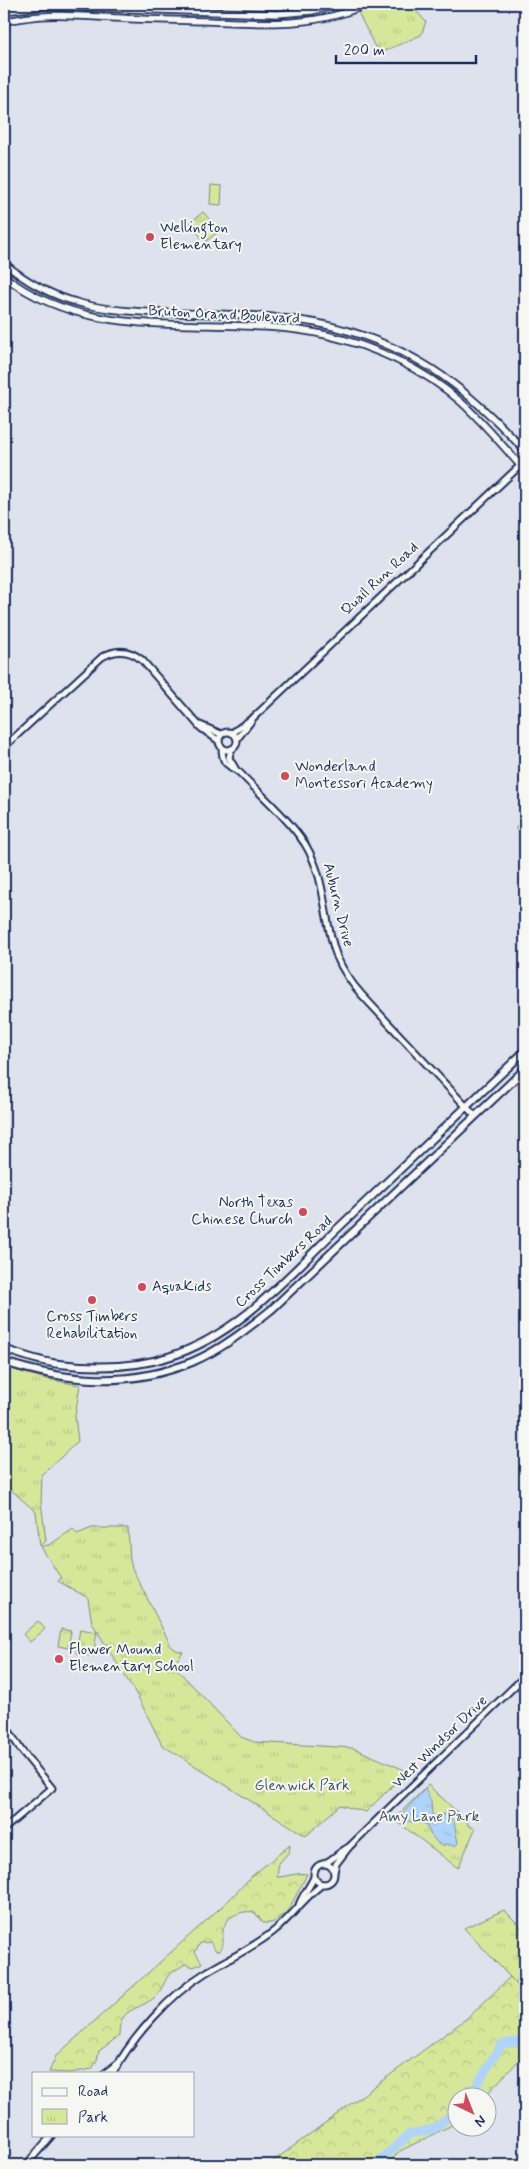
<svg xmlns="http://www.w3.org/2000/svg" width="529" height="2169" viewBox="0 0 529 2169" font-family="Mynerve,sans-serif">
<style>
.grass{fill:#d7e79a;stroke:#798b7c}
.forest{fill:url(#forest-crowns);stroke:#798b7c}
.park{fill:url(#park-tufts);stroke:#798b7c}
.water{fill:url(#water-ripples);stroke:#7492bb}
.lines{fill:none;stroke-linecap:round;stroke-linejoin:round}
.river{stroke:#b0d4f9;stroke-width:9}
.tertiary-casing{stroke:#1b2f5e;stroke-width:9}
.secondary-casing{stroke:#1b2f5e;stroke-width:9}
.primary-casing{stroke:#1b2f5e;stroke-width:10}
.tertiary{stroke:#f6f6f2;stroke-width:5}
.secondary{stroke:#f6f6f2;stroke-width:5.5}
.primary{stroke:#f6f6f2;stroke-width:6}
.poi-dot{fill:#d1495b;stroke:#f6f6f2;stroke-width:2}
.labels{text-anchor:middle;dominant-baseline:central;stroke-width:4;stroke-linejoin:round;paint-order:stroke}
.poi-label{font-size:15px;fill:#1b2f5e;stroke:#f6f6f2;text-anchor:start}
.street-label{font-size:15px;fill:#1b2f5e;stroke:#f6f6f2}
.park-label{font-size:15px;fill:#41546a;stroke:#f6f6f2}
</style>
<defs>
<pattern id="forest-crowns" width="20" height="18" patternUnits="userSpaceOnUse" patternTransform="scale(1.25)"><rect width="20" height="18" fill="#d7e79a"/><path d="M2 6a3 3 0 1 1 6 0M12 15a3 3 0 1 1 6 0" fill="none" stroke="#b8c687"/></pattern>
<pattern id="park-tufts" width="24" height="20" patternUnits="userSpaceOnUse" patternTransform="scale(1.25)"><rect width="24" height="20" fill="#d7e79a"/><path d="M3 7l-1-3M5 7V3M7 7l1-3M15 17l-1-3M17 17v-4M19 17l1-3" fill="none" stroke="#b8c687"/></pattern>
<pattern id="water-ripples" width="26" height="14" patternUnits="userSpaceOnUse" patternTransform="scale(1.25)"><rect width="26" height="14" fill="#b0d4f9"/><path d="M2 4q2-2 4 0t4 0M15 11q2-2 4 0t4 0" fill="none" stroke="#97b6d8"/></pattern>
</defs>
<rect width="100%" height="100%" fill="#dde2ed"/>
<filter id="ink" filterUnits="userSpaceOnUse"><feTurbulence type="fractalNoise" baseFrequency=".02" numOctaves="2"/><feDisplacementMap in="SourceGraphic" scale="10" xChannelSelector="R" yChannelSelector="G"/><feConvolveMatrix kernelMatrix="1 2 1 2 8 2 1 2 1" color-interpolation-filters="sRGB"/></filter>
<g filter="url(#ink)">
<path class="grass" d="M 38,1621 L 45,1629 L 30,1642 L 23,1634 Z"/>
<g class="forest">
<path d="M 290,1845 L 289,1852 L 279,1863 L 277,1877 C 287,1877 297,1872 307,1874 L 288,1911 L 272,1923 L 263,1923 L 254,1912 C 241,1910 225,1916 223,1931 C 222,1939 225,1943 220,1951 L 216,1951 L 210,1942 L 200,1943 L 195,1952 L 202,1963 L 194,1967 L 185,1964 C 180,1968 174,1970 169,1975 C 164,1981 160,1994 155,1997 C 137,2012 119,2006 119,2036 L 99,2051 L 97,2060 L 92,2069 L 70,2073 L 49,2072 L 56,2056 L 230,1899 L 253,1875 Z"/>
<path d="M 510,1977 L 525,1993 L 525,2054 L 485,2096 L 456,2096 L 456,2123 L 400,2151 L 386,2165 L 268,2165 L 470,2016 Z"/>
</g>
<g class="park">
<path d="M 377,4 L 410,4 L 426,22 L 421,35 L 382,52 L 378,47 L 375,47 L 358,12 Z"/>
<path d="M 211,185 L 222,186 L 221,205 L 210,204 Z"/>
<path d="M 203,212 L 219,231 L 205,242 L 190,223 Z"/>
<path d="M 525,818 L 525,840 L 516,829 L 517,825 Z"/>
<path d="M 4,1367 L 46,1379 L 80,1385 L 75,1416 L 78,1441 L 42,1475 L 41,1502 L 46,1541 L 40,1546 L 36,1512 L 9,1488 L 4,1479 Z"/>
<path d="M 92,1528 L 128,1528 L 130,1560 L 132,1568 L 171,1646 L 176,1650 L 183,1652 L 173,1665 L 241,1737 L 254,1742 L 353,1748 L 407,1771 L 366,1812 L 340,1805 L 306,1836 L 162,1745 L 138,1697 L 92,1623 L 88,1598 L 58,1581 L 61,1578 L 41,1547 L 51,1544 L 73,1529 L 77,1534 Z"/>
<path d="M 61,1629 L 71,1631 L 68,1648 L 58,1646 Z"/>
<path d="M 80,1629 L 97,1632 L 93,1656 L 76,1653 Z"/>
<path d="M 428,1785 L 467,1821 L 468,1825 L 475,1829 L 458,1868 L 394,1819 Z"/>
<path d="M 504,1910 L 525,1931 L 525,1993 L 464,1928 Z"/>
</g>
<path class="water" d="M 425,1789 L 431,1801 L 432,1815 L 437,1816 L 447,1813 L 454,1822 L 458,1843 L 455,1846 L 445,1844 L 442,1846 C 433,1840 430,1834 426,1824 L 400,1820 L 403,1817 L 403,1813 Z"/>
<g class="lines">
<g class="river">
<path d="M 470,2096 L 502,2044 L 522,2041 L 525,2039"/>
<path d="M 374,2165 L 410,2134 L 434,2129 L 456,2111"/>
</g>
<g class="tertiary-casing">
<g id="tertiary">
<path d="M 200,725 L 221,734"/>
<circle cx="228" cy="741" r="9"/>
<path d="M 232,733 L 254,717 L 525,461"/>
<path d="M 237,739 L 252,720"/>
<path d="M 4,747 L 102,657 C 116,649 129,649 142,660 L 201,728 L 219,741"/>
<path d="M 222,747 C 222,752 222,757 225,762 C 229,767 235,769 240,773 C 261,795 288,818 305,844 C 328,882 322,918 337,957 C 343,971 352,984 362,995 L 475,1116"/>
<path d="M 231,749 L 229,758 L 235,768"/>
<path d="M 4,1723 L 21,1750 L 52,1788 L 4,1829"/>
<path d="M 325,1863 C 334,1859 340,1851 349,1847"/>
<circle cx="324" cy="1874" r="10"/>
<path d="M 334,1872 L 336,1864 L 349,1847 L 525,1676"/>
<path d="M 299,1905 C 302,1895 310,1887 314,1877"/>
<path d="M 105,2073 L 117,2064"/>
<path d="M 113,2073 C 132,2037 171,1994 205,1973 C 228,1959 253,1948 274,1931 C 291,1918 305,1896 323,1884"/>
<path d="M 26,2165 L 52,2135"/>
</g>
</g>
<g class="secondary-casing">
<g id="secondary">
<path d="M 4,11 L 45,6 L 277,14 L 312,11 L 341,4"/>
<path d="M 4,22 C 42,12 79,16 118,18 C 147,20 176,20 206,21 C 261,23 316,28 367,4"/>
<path d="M 4,263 C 56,307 105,311 170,313 C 218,314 269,314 317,323 C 408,342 464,384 525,451"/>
<path d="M 4,276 C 97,349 219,311 326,335 C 374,346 424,369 461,402 C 484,423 504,447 525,471"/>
</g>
</g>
<g class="primary-casing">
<g id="primary">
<path d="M 4,1349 C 22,1355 40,1362 59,1364 C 93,1368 134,1368 168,1357 C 237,1336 285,1279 335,1231 C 399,1171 462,1111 525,1051"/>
<path d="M 4,1362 C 67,1382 128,1388 192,1362 C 221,1350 247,1329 272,1309 L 525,1069"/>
</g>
</g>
<use href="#tertiary" class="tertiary"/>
<use href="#secondary" class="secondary"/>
<use href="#primary" class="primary"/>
</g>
</g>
<g class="poi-dot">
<circle cx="150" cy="237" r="5"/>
<circle cx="285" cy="776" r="5"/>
<circle cx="303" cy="1212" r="5"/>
<circle cx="142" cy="1287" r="5"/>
<circle cx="92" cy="1300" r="5"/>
<circle cx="59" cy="1659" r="5"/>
</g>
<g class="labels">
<g class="poi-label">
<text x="160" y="228">Wellington<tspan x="160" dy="17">Elementary</tspan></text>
<text x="295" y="767">Wonderland<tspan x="295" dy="17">Montessori Academy</tspan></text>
<text x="293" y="1203" text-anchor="end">North Texas<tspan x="293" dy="17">Chinese Church</tspan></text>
<text x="152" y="1287">AquaKids</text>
<text x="92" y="1317" text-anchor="middle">Cross Timbers<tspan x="92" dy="17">Rehabilitation</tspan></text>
<text x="69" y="1650">Flower Mound<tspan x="69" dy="17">Elementary School</tspan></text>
</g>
<g class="street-label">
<text transform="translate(224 315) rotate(3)">Bruton Orand Boulevard</text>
<text transform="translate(380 579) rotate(-43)">Quail Run Road</text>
<text transform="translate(338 905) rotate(76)">Auburn Drive</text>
<text transform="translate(284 1262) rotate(-43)">Cross Timbers Road</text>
<text transform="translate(440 1742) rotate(-44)">West Windsor Drive</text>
</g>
<g class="park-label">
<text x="302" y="1786">Glenwick Park</text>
<text x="429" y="1817">Amy Lane Park</text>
</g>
</g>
<rect width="529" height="2169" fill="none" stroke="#f6f6f2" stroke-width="20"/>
<rect x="10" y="10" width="509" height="2149" fill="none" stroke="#1b2f5e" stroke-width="2" filter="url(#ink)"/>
<rect x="32" y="2072" width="162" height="65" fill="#f6f6f2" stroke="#9ea6b7"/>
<rect x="42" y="2088" width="25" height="8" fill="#f6f6f2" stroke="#9ea6b7"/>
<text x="78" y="2096" font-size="15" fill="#1b2f5e">Road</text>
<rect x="42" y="2109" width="25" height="15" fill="url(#park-tufts)" stroke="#9ea6b7"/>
<text x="78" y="2122" font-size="15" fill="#1b2f5e">Park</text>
<g transform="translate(472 2112) rotate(137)"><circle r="24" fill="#f6f6f2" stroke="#9ea6b7"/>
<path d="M0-4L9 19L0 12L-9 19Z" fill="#d1495b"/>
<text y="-8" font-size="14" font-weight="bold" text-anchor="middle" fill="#1b2f5e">N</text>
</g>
<path d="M336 55v8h140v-8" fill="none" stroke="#1b2f5e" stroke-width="2.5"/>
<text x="344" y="55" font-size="15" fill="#1b2f5e" stroke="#f6f6f2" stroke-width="4" paint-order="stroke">200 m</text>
</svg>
